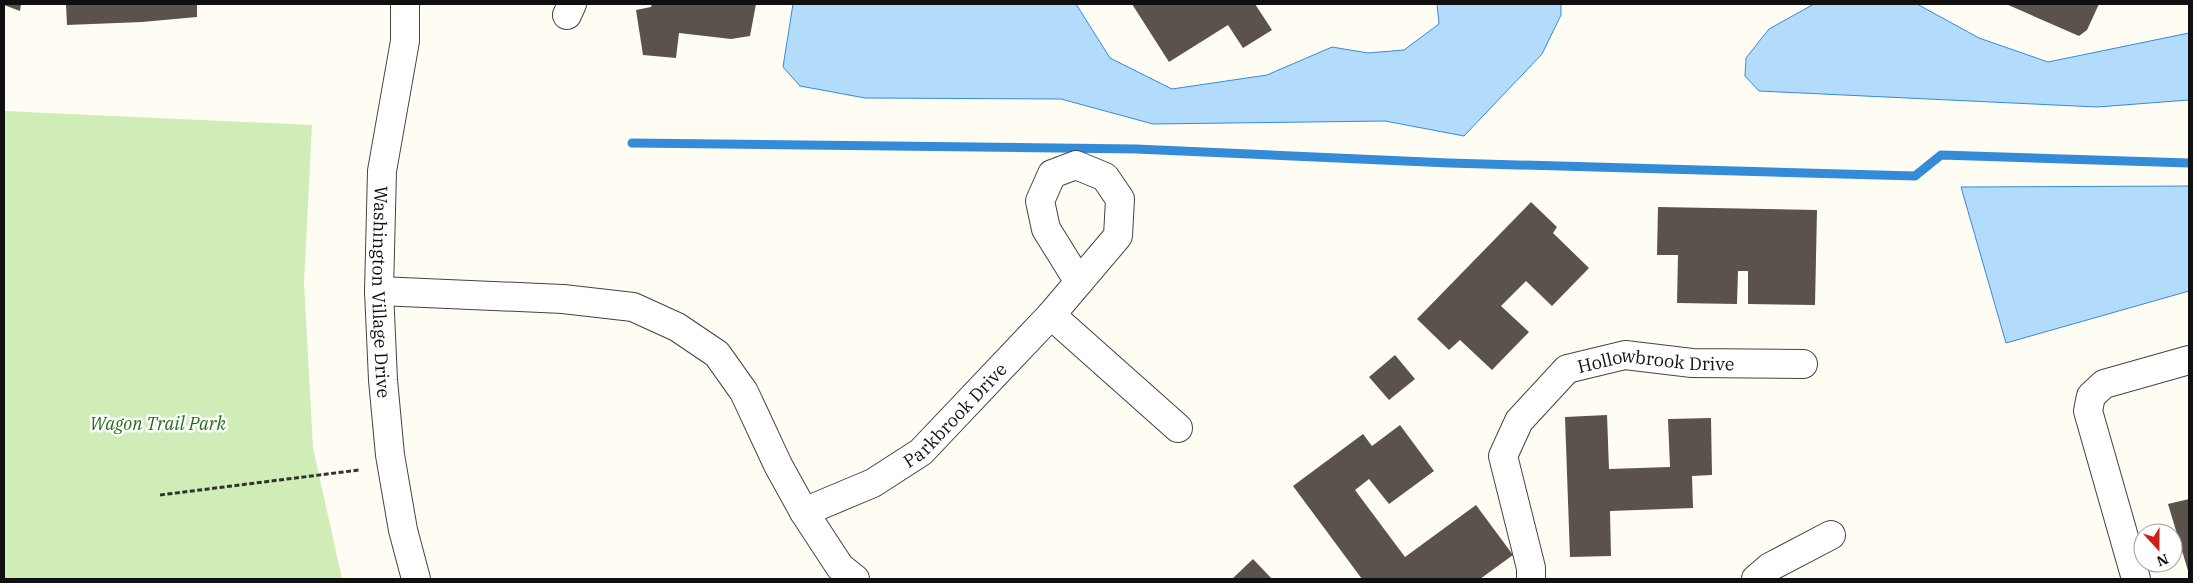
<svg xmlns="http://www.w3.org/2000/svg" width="2193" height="583" viewBox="0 0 2193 583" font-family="'IBM Plex Serif',serif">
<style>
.green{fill:#d0edb8}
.water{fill:#b3dbfb;stroke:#348cd8}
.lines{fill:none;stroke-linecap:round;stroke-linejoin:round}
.stream{stroke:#348cd8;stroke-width:9}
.building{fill:#5a524b}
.minor-casing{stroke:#434343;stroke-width:30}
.path{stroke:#323232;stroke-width:3;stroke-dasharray:5 2.5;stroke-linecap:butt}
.minor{stroke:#fff;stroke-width:28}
.labels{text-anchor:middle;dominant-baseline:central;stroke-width:5;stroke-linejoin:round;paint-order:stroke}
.street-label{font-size:18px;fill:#101010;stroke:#fff}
.park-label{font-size:18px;font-style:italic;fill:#266e1a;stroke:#fff}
</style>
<rect width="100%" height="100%" fill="#fffdf3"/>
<path class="green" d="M 4,111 L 312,125 L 304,283 L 313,448 L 342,579 L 4,579 Z"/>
<g class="water">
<path d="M 793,4 L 1076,4 L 1110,58 L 1172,89 L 1267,75 L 1332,47 L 1368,53 L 1404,50 L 1439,24 L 1437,4 L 1561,4 L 1561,15 L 1542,54 L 1464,136 L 1385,121 L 1153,124 L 1061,99 L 865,98 L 800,86 L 783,67 Z"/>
<path d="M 1814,4 L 1917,4 L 1979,38 L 2048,62 L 2189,33 L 2189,100 L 2097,107 L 1759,91 L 1745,76 L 1746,58 L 1769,29 Z"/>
<path d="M 2189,186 L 2189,291 L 2006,343 L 1961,187 Z"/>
</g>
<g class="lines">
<path class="stream" d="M 632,143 L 1136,149 L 1449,163 L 1915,176 L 1941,155 L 2189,163"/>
</g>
<g class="building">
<path d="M 4,4 L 21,4 L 20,11 L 4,5 Z"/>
<path d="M 66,4 L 197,4 L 197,17 L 142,22 L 67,25 Z"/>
<path d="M 652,4 L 756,4 L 750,36 L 731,39 L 679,33 L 676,58 L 643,55 L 636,10 L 651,7 Z"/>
<path d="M 1132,4 L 1255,4 L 1272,30 L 1243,48 L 1228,25 L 1169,62 Z"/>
<path d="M 2006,4 L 2099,4 L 2087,30 L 2079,36 Z"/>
<path d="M 1531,202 L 1557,227 L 1553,233 L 1589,268 L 1552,306 L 1526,281 L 1501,306 L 1529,332 L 1492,370 L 1460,340 L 1449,350 L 1417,319 Z"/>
<path d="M 1658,207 L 1817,210 L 1815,305 L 1748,304 L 1748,271 L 1738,271 L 1737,304 L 1677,303 L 1678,255 L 1657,255 Z"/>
<path d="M 1395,355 L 1415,379 L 1389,400 L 1369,377 Z"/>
<path d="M 1607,415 L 1609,469 L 1670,467 L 1668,419 L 1711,418 L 1712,475 L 1692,476 L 1693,508 L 1610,511 L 1611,556 L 1570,557 L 1565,417 Z"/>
<path d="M 1400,425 L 1434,471 L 1389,504 L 1369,479 L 1355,490 L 1405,557 L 1476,505 L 1513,555 L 1480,579 L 1362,579 L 1293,486 L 1363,434 L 1372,446 Z"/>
<path d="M 2189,499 L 2189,574 L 2168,504 Z"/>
<path d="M 1253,559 L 1272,579 L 1232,579 Z"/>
</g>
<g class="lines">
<g class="minor-casing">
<g id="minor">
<path id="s1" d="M 405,4 L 405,41 L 382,171 L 379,291 L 383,380 L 390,455 L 403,530 L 416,579"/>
<path d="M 567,15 L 572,4"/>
<path d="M 379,291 L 563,299 L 633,307 L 677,327 L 717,354 L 744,392 L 778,465 L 804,512 L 840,567 L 855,579"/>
<path d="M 1051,315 L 1178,428"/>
<path id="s2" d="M 804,512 L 873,483 L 921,452 L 1051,315 L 1118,236 L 1120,199 L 1105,177 L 1076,165 L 1052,174 L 1040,201 L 1046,229 L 1079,282"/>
<path id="s3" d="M 1531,579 L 1531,568 L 1503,456 L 1519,421 L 1567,369 L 1625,355 L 1692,363 L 1803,364"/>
<path d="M 1756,579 L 1770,567 L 1831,535"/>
<path d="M 2136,579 L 2088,411 L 2091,396 L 2104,384 L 2189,360"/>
</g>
</g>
<path class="path" d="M 160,495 L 359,470"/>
<use href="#minor" class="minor"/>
</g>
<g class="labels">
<g class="street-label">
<text stroke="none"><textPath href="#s1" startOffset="290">Washington Village Drive</textPath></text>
<text stroke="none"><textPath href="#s3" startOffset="326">Hollowbrook Drive</textPath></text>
<text stroke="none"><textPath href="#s2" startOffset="182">Parkbrook Drive</textPath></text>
</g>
<g class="park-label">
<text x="158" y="423">Wagon Trail Park</text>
</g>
</g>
<rect width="2193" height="583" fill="none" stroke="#101010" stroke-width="10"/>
<g transform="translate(2158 548) rotate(159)"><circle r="24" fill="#ffffff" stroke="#9f9f9f"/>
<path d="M0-4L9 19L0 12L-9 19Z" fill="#cc1f1c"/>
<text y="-8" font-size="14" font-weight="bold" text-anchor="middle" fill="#101010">N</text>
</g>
</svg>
